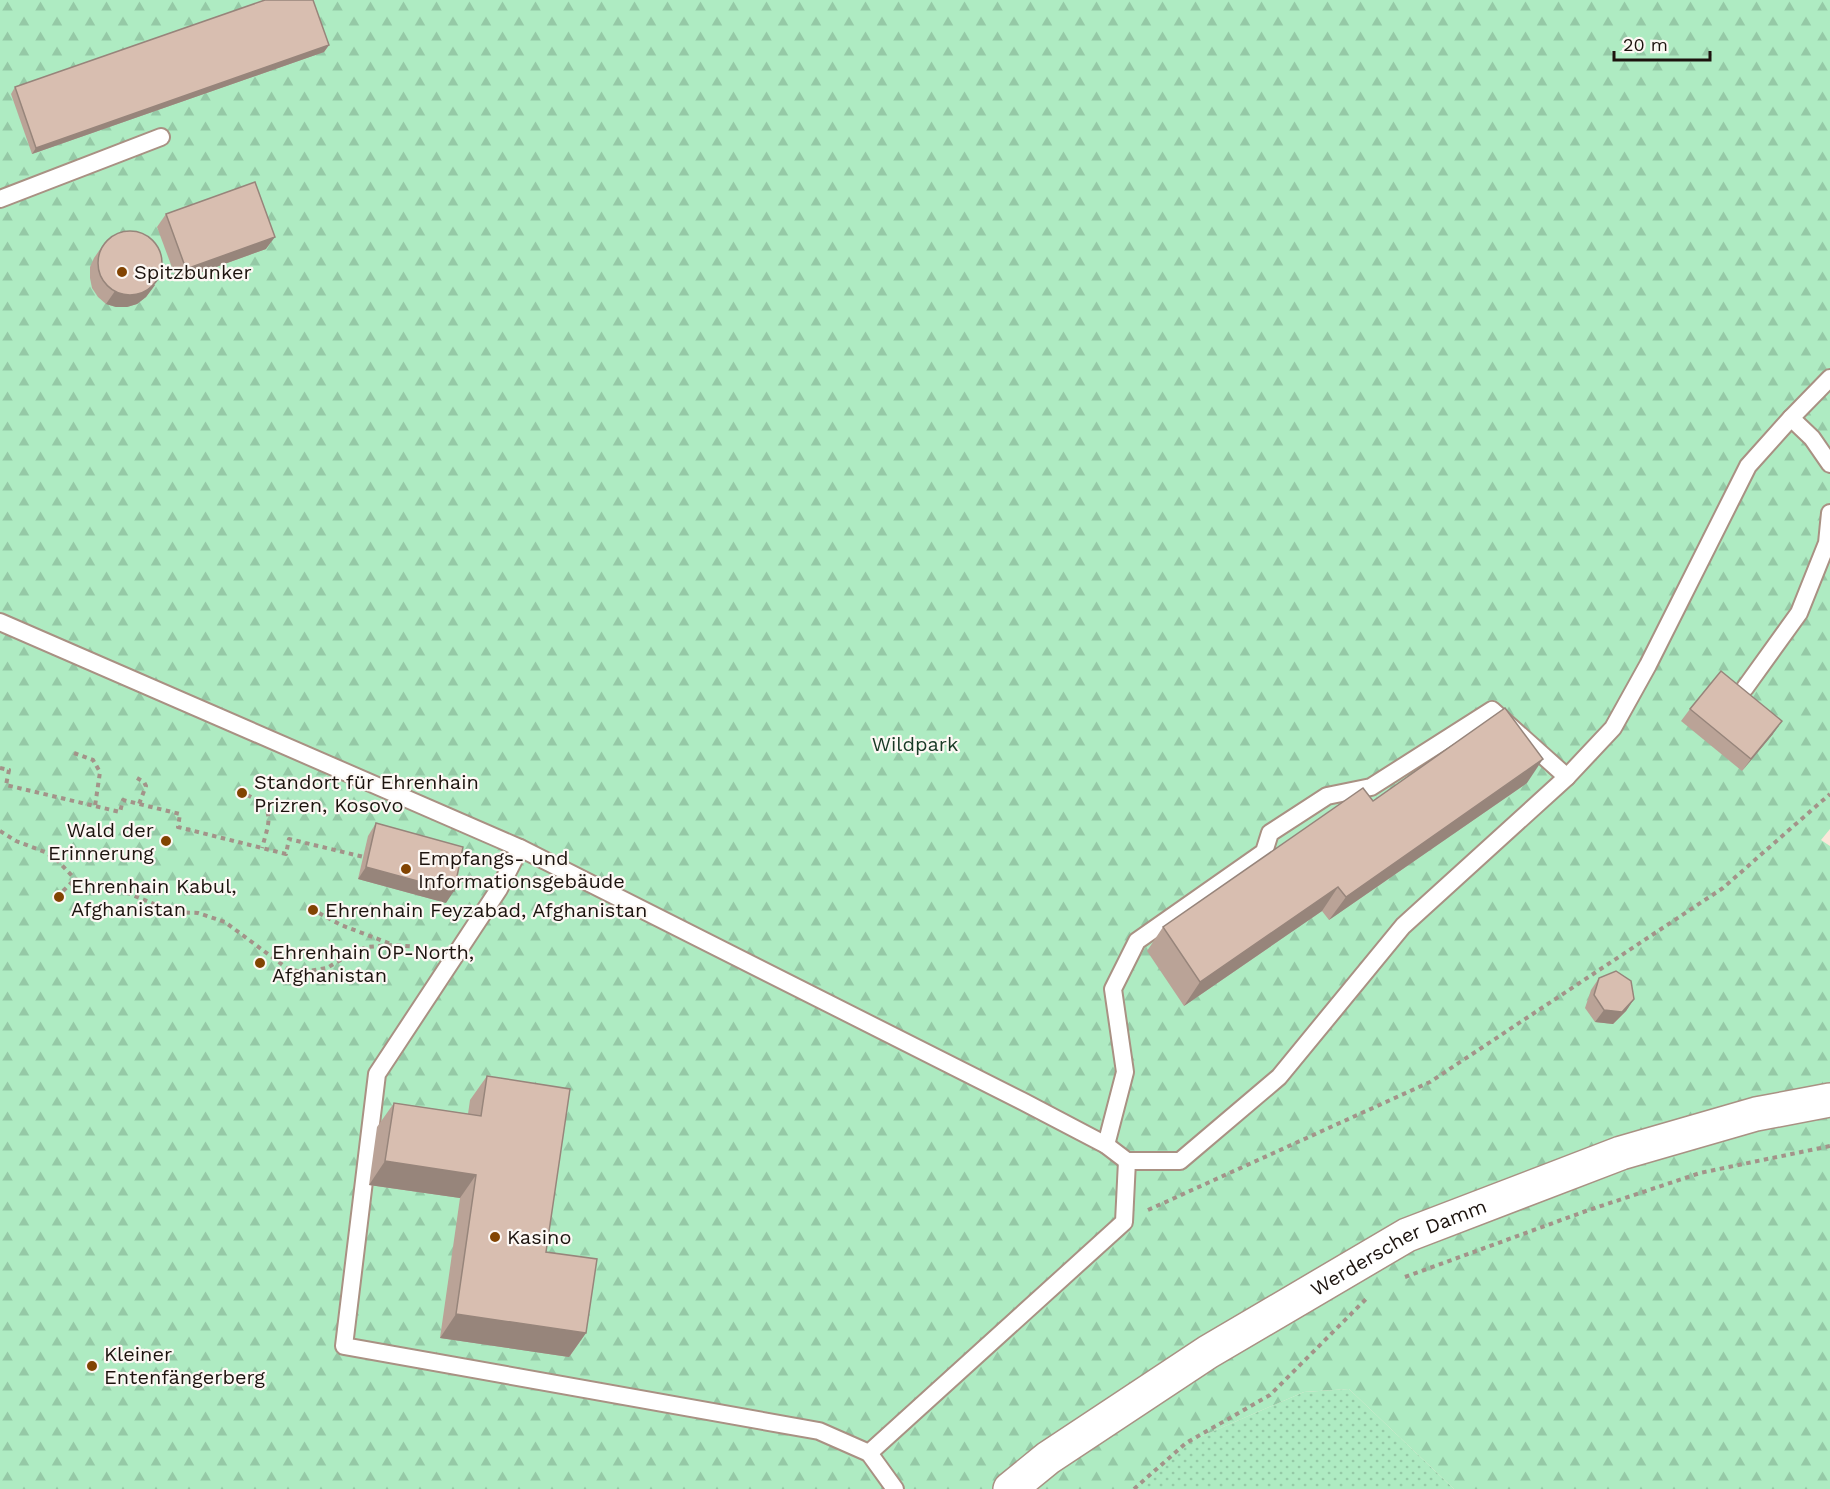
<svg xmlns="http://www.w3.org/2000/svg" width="1830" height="1489" viewBox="0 0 1830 1489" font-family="'Work Sans',sans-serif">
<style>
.grass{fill:url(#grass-dots)}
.forest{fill:url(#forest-firs)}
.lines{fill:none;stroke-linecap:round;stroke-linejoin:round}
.service-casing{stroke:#a99183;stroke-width:20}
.tertiary-casing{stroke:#a99183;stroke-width:36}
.path{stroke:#a39389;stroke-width:4;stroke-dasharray:4.5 4.5;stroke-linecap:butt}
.service{stroke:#fff;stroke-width:16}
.tertiary{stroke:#fff;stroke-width:33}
.wall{fill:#baa397}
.shaded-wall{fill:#97857b}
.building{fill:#d8beb0;stroke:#97857b;stroke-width:1.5}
.poi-dot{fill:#824402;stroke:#fdf8f4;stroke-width:2}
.labels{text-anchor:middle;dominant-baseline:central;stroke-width:4.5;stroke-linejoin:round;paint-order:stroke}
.poi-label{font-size:20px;fill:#1c130e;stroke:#fdf8f4;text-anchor:start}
.park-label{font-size:20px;fill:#183925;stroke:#fdf8f4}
.street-label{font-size:20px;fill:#1c130e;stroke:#fdf8f4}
</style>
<defs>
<pattern id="grass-dots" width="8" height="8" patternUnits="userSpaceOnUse" patternTransform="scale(1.5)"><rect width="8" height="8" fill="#aeebc2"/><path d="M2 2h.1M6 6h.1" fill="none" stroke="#95c9a6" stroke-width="1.8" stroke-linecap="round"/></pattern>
<pattern id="forest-firs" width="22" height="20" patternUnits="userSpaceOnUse" patternTransform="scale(1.5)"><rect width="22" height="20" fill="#aeebc2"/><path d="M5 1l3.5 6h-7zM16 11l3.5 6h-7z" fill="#95c9a6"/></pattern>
</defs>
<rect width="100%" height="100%" fill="#fbe7da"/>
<path class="grass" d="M 1349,1389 L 1454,1489 L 1134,1489 L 1186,1443 L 1304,1392 Z"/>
<path class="forest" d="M 0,0 L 1830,0 L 1830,829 L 1821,840 L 1830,846 L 1830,1489 L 1454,1489 L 1349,1389 L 1304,1392 L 1186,1443 L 1134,1489 L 0,1489 Z"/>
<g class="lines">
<g class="service-casing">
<g id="service">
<path d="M 0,199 L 161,137"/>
<path d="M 1791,418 L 1812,438 L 1830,464"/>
<path d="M 0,622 L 520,848 L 1024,1102 L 1106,1145 L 1127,1161 L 1180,1161 L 1279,1077 L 1403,926 L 1567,777 L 1613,728 L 1648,665 L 1748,466 L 1791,418 L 1830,378"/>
<path d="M 1745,688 L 1799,613 L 1827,543 L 1830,513"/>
<path d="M 520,848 L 499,889 L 377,1074 L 344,1346 L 819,1431 L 869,1453 L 1124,1222 L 1127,1161"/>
<path d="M 1106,1145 L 1125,1072 L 1113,989 L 1137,941 L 1264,852 L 1270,833 L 1327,796 L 1371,787 L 1492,710 L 1567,777"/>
<path d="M 869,1453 L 895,1489"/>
</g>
</g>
<g class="tertiary-casing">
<g id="tertiary">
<path id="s1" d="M 1010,1489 L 1048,1458 L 1208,1352 L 1407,1235 L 1621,1153 L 1756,1114 L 1830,1100"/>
</g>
</g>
<g class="path">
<path d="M 74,753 L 93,760 L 100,772 L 95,806"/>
<path d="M 0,768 L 9,770 L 6,785 L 120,812 L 123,800 L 180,814 L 178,827 L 286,854 L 289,839 L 368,858"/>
<path d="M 137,778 L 144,782 L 146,786 L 139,804"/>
<path d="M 247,795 C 277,808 269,822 262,848"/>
<path d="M 0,831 L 16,841 L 45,852 L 58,861 L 75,879 L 90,884 L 111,886 L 173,912 L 198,913 L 225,922 L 288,969 L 303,972 L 327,968 L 352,953 L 367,947 L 392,945 L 431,948"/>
<path d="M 454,878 L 473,883"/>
<path d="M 63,891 L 75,879"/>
<path d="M 319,913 L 341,925 L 391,944"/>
<path d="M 1148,1210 L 1430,1082 L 1723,888 L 1830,794"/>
<path d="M 1405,1277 L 1586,1211 L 1700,1173 L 1830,1146"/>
<path d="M 1134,1489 L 1186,1443 L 1270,1395 L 1366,1299"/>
</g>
<use href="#service" class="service"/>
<use href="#tertiary" class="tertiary"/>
</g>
<g class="wall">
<path d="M 329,45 L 324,52 L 32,154 L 11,94 L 15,87 Z"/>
<path d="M 166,214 L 266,249 L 177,281 L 157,227 Z"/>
<path d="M 103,245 L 155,285 L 146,297 L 137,304 L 127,307 L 116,307 L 106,304 L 98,297 L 92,288 L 90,278 L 90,267 L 94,258 Z"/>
<path d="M 1690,709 L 1773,734 L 1742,771 L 1681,721 Z"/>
<path d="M 1527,783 L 1329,920 L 1322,911 L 1184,1006 L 1147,951 L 1163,927 L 1373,801 Z"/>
<path d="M 376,823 L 446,903 L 358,879 L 368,836 Z"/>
<path d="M 1599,978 L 1634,999 L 1626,1011 L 1613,1024 L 1595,1022 L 1585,1008 L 1591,990 Z"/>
<path d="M 487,1076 L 546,1252 L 586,1333 L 569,1357 L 440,1338 L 460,1198 L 369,1185 L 377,1127 L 394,1103 L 468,1114 L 470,1100 Z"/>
</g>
<g class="shaded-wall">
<path d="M 329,45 L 324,52 L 32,154 L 36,148 Z"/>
<path d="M 275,237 L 266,249 L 177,281 L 186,269 Z"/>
<path d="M 155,285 L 146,297 L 137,304 L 127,307 L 116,307 L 106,304 L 115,291 Z"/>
<path d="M 1782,721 L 1773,734 L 1742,771 L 1751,759 Z"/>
<path d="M 1543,759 L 1527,783 L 1329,920 L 1346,897 Z"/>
<path d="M 366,867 L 454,891 L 446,903 L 358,879 Z"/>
<path d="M 1338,887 L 1322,911 L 1184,1006 L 1200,982 Z"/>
<path d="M 1634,999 L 1626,1011 L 1613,1024 L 1595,1022 L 1604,1010 Z"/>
<path d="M 385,1161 L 476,1175 L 460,1198 L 369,1185 Z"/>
<path d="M 456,1314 L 586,1333 L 569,1357 L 440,1338 Z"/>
</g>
<g class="building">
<path d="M 265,0 L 313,0 L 329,45 L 36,148 L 15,87 Z"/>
<path d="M 255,182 L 275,237 L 186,269 L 166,214 Z"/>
<circle cx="130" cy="263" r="32"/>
<path d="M 1721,671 L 1782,721 L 1751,759 L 1690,709 Z"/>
<path d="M 1505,708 L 1543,759 L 1346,897 L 1338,887 L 1200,982 L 1163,927 L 1363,788 L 1373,801 Z"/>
<path d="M 376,823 L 463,847 L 454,891 L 366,867 Z"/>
<path d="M 1616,971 L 1631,981 L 1634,999 L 1622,1012 L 1604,1010 L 1594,995 L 1599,978 Z"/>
<path d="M 487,1076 L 570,1089 L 546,1252 L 597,1259 L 586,1333 L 456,1314 L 476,1175 L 385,1161 L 394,1103 L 481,1116 Z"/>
</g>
<g class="poi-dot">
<circle cx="122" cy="272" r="6"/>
<circle cx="242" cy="793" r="6"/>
<circle cx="166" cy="841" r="6"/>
<circle cx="406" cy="869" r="6"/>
<circle cx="59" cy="897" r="6"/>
<circle cx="313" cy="910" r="6"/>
<circle cx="260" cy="963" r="6"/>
<circle cx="495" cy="1237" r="6"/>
<circle cx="92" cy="1366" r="6"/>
</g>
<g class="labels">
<g class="poi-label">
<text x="134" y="272">Spitzbunker</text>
<text x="254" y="782">Standort für Ehrenhain<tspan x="254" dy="23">Prizren, Kosovo</tspan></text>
<text x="154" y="830" text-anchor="end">Wald der<tspan x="154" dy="23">Erinnerung</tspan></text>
<text x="418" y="858">Empfangs- und<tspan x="418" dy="23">Informationsgebäude</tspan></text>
<text x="71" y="886">Ehrenhain Kabul,<tspan x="71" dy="23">Afghanistan</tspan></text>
<text x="325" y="910">Ehrenhain Feyzabad, Afghanistan</text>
<text x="272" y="952">Ehrenhain OP-North,<tspan x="272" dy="23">Afghanistan</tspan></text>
<text x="507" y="1237">Kasino</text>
<text x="104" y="1354">Kleiner<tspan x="104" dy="23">Entenfängerberg</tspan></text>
</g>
<g class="park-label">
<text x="915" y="744">Wildpark</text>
</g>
<g class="street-label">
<text stroke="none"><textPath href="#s1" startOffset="459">Werderscher Damm</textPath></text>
</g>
</g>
<path d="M1614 51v9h96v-9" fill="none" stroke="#1c130e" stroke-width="3"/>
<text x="1623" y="51" font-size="18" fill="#1c130e" stroke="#fdf8f4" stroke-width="4.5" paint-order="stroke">20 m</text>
</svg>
